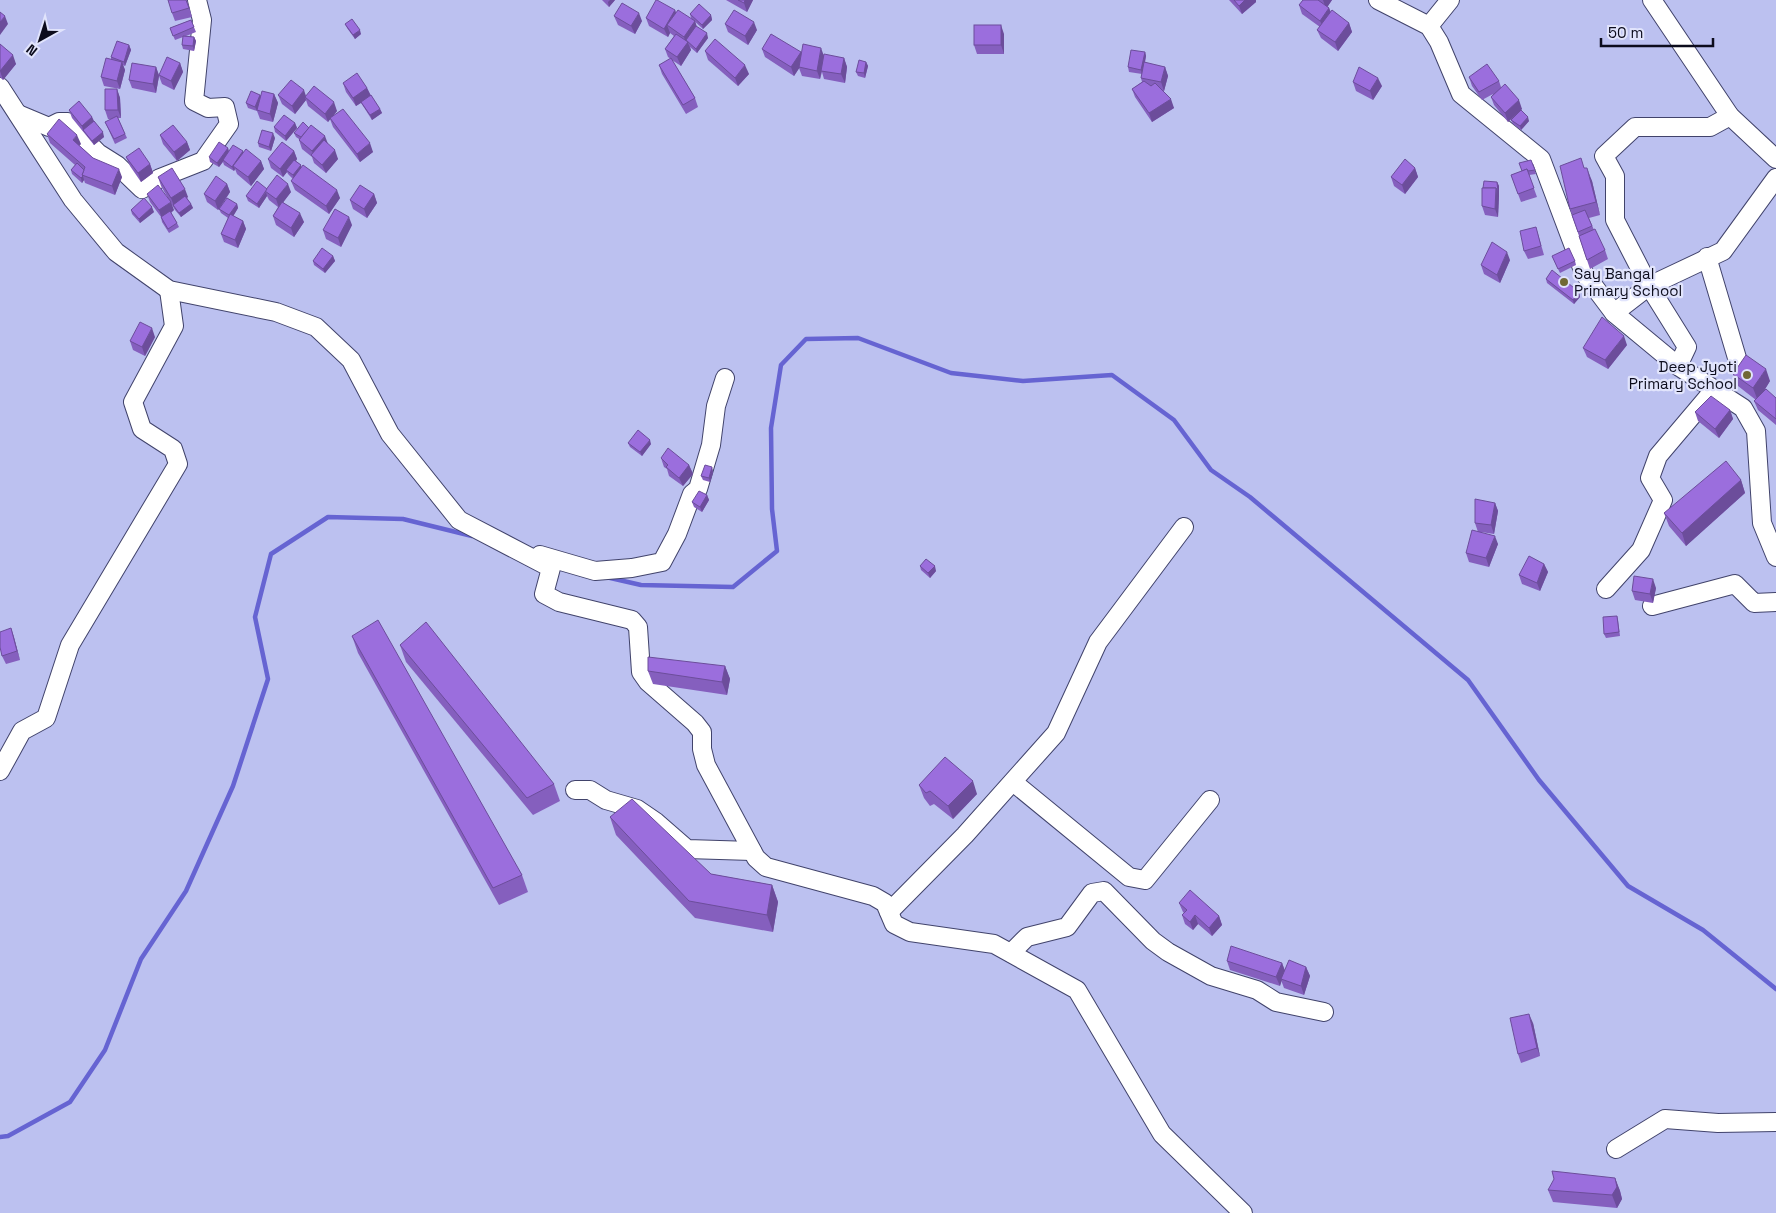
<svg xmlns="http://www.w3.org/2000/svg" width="1776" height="1213" viewBox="0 0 1776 1213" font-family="'Space Grotesk',sans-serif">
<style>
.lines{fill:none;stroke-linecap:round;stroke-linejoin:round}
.stream{stroke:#6664d2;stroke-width:4.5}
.minor-casing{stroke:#41436b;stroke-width:20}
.minor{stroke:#fff;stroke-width:18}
.wall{fill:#855fbe}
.shaded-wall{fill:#6c4d9b}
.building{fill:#9b6edd;stroke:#6c4d9b}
.poi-dot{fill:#706835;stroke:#e1e4fc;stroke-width:2}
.labels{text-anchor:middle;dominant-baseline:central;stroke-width:4.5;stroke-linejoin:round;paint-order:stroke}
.poi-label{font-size:15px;fill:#0c0c1c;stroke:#e1e4fc;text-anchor:start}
</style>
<rect width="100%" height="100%" fill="#bcc1f0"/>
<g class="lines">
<g class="stream">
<path d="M 606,577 L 641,585 L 733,587 L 777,551 L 772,509 L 771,428 L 781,365 L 806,339 L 858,338 L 951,373 L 1023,381 L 1112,375 L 1174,420 L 1211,470 L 1250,497 L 1468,680 L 1539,780 L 1628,886 L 1703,930 L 1776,989"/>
<path d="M 0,1137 L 8,1136 L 70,1102 L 105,1050 L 141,959 L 186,891 L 233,786 L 268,679 L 255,617 L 271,554 L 328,517 L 403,519 L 472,536"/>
</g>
<g class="minor-casing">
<g id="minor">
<path d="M 1378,0 L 1429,26 L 1439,42 L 1461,94 L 1541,159 L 1584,273 L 1614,313 L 1678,366 L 1743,408 L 1756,431 L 1762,523 L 1776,557"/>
<path d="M 1652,0 L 1730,116 L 1776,159"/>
<path d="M 1429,26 L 1450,0"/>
<path d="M 0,87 L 73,200 L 116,252 L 169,290 L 276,312 L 316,327 L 351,360 L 390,434 L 459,520 L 551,568 L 544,594 L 559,602 L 632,620 L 638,627 L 641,672 L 648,682 L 695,723 L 702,732 L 702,749 L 706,765 L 756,858 L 766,867 L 873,896 L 885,903 L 894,924 L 910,932 L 994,944 L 1077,990 L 1162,1134 L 1243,1213"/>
<path d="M 18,114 L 49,127 L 59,122 L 68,122 L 98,153 L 117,165 L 142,189 L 160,178 L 203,161 L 229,124 L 225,107 L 208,108 L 194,101 L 202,20 L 197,0"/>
<path d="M 1707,257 L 1737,358"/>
<path d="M 1614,313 L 1649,286 L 1723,251 L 1776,178"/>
<path d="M 1678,366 L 1687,347 L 1649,286 L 1615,220 L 1615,176 L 1604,156 L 1635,127 L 1710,127 L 1730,116"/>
<path d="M 540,555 L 595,571 L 632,568 L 662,562 L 677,534 L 692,494 L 698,489 L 711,445 L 716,406 L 725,378"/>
<path d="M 1606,589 L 1641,550 L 1663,500 L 1650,478 L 1658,456 L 1713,391"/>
<path d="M 1652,606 L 1735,584 L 1754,603 L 1776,602"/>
<path d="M 0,771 L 22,731 L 46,718 L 70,645 L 178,464 L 173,449 L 142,429 L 133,402 L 174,326 L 169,290"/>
<path d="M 1013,782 L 1129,877 L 1145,880 L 1210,800"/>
<path d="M 575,790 L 590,790 L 606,800 L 637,809 L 656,822 L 687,849 L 752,851"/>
<path d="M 889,912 L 965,835 L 1056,733 L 1098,642 L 1184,527"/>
<path d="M 1011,953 L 1027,937 L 1067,927 L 1092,893 L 1104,891 L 1153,941 L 1168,952 L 1211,976 L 1257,990 L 1276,1002 L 1324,1012"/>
<path d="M 1616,1149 L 1665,1119 L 1718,1123 L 1776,1122"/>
</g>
</g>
<use href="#minor" class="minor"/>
</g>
<g class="wall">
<path d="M 187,0 L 192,17 L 175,21 L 172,13 Z"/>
<path d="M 602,0 L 615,0 L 609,7 Z"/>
<path d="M 726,0 L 753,0 L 747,12 Z"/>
<path d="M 1229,0 L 1256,0 L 1256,2 L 1242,14 Z"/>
<path d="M 1303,0 L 1332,0 L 1327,7 L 1329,8 L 1331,12 L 1349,23 L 1352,32 L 1338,51 L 1321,38 L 1317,30 L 1320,27 L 1302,14 L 1299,5 Z"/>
<path d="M 675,10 L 676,13 L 695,21 L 696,26 L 708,38 L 697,53 L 690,47 L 691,50 L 681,66 L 672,60 L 695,98 L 698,107 L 686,114 L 662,74 L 659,65 L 671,59 L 668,57 L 665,49 L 674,36 L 670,33 L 668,37 L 649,26 L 646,18 Z"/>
<path d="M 690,14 L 711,15 L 712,20 L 703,29 L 691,18 Z"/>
<path d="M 614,16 L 642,21 L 635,34 L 618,25 Z"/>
<path d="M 191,20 L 196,32 L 186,36 L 194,37 L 196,41 L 194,51 L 183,49 L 182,45 L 183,37 L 175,40 L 170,28 Z"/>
<path d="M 345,24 L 361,34 L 355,39 L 347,28 Z"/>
<path d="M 725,24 L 757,30 L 748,45 L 728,32 Z"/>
<path d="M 1004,34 L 1004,54 L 977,54 L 974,45 Z"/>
<path d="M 0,44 L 16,64 L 3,80 L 0,77 Z"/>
<path d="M 129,45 L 131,50 L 125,66 L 123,65 L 125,70 L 120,89 L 104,86 L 101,77 L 111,59 L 111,57 Z"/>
<path d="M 762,49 L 801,52 L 801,54 L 824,55 L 844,58 L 847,67 L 845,83 L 824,79 L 822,72 L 820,79 L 802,76 L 799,68 L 794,76 L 765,57 Z"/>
<path d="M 705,51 L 749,74 L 738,86 L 708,60 Z"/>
<path d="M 1145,52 L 1146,56 L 1145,63 L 1165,67 L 1168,76 L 1164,91 L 1163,91 L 1174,108 L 1152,122 L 1135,97 L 1132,89 L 1142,82 L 1141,78 L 1142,74 L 1129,72 L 1128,67 Z"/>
<path d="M 866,62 L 868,66 L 865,78 L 858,76 L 856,72 Z"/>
<path d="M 180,63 L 183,72 L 174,90 L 162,84 L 159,76 L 156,93 L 132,88 L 129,80 L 156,67 L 159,75 Z"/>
<path d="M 1469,77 L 1499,81 L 1501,87 L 1522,109 L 1508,122 L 1494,105 L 1491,97 L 1493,94 L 1482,100 L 1472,86 Z"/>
<path d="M 1353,82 L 1382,86 L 1373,100 L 1356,91 Z"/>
<path d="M 343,83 L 367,88 L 371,96 L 380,109 L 382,113 L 372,120 L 363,106 L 361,103 L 356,106 L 346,92 Z"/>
<path d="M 117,89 L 120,98 L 121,118 L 118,118 L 127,138 L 115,144 L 105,122 L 113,119 L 108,119 L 105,110 Z"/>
<path d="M 274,94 L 278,103 L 273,122 L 260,119 L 257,111 L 248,108 L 246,103 L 260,95 Z"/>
<path d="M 278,95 L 306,96 L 337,111 L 333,116 L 373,152 L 360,162 L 333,127 L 330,119 L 328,122 L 308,106 L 306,100 L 295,114 L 282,104 Z"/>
<path d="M 69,110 L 92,117 L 94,121 L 104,137 L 94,145 L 72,118 Z"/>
<path d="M 1511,120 L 1529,121 L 1521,130 L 1513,124 Z"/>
<path d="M 295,123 L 297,128 L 286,141 L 275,132 L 274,127 Z"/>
<path d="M 309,128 L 327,143 L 338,159 L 326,173 L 314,163 L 312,157 L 302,149 L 299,140 L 299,139 L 296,137 L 294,133 Z"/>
<path d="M 47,134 L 81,144 L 79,145 L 93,158 L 122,177 L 115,195 L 85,183 L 84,180 L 82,183 L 72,174 L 71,170 L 75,165 L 50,143 Z"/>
<path d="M 160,135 L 187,142 L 190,150 L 177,161 L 163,144 Z"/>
<path d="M 275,138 L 271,151 L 259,147 L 258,143 Z"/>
<path d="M 228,148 L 229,151 L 243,151 L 243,153 L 261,161 L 264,169 L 251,186 L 237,174 L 235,169 L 234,171 L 224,165 L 223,162 L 219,167 L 210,162 L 209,157 Z"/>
<path d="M 294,151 L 297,159 L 296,161 L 301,165 L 301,167 L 340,198 L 329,214 L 295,190 L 291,181 L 293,179 L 288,174 L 287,172 L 283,177 L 271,168 L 268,159 Z"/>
<path d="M 126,157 L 150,164 L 153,173 L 141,182 L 130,166 Z"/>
<path d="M 1531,160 L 1536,174 L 1529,175 L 1537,197 L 1521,202 L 1511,175 L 1522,171 Z"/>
<path d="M 1415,168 L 1418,177 L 1405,194 L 1394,186 L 1391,177 Z"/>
<path d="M 1584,168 L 1592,181 L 1600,215 L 1589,218 L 1594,230 L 1605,250 L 1608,259 L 1590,269 L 1570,209 Z"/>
<path d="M 158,177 L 188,197 L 187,198 L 191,204 L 193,208 L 181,217 L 175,210 L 161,186 Z"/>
<path d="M 1497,182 L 1499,186 L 1499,196 L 1498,217 L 1485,215 L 1482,206 Z"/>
<path d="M 227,184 L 230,192 L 222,205 L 237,204 L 238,208 L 233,216 L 243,221 L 246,229 L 238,248 L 224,242 L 221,234 L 228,218 L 221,213 L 219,209 L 218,210 L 207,202 L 204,194 Z"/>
<path d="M 267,189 L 291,192 L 283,202 L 304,222 L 294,237 L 276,225 L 273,216 L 278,207 L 269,200 L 267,196 L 259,208 L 248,201 L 246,196 Z"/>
<path d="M 147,194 L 174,210 L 171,213 L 177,223 L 179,227 L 169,233 L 162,222 L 161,217 L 150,202 Z"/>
<path d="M 374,194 L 377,203 L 367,218 L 353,209 L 350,200 Z"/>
<path d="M 131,210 L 154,212 L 140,223 L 132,214 Z"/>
<path d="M 352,225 L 341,247 L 326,239 L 323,230 Z"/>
<path d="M 1536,227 L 1544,255 L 1528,259 L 1524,251 Z"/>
<path d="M 333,256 L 335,261 L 325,273 L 314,265 L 313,261 Z"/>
<path d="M 1552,256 L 1575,261 L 1576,265 L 1560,273 Z"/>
<path d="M 1510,260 L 1500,283 L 1484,274 L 1481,265 Z"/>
<path d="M 1546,279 L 1579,292 L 1580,297 L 1574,304 L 1547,283 Z"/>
<path d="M 155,337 L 145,356 L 133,350 L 130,341 Z"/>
<path d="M 1627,345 L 1608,369 L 1587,357 L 1583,348 Z"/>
<path d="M 1733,374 L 1770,381 L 1763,392 L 1776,398 L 1776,425 L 1758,410 L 1754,401 L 1756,400 L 1738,386 Z"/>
<path d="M 1730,410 L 1733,419 L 1719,438 L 1698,421 L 1695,412 Z"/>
<path d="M 628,443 L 651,444 L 642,456 L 630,447 Z"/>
<path d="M 661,458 L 689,465 L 693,474 L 683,486 L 669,476 L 667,469 L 664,467 Z"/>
<path d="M 712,467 L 713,472 L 710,482 L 703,480 L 701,476 Z"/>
<path d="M 1741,480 L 1745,493 L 1686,546 L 1669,526 L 1664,513 Z"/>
<path d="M 707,495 L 709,500 L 702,512 L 694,507 L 692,502 Z"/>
<path d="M 1495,503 L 1498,511 L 1494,534 L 1481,532 L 1498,544 L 1489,567 L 1469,562 L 1466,553 L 1478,532 L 1475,523 Z"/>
<path d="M 1544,564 L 1548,572 L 1540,591 L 1522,584 L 1519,575 Z"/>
<path d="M 920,566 L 936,571 L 930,578 L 921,570 Z"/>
<path d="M 1656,588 L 1653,603 L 1635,600 L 1632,591 Z"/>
<path d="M 1617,616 L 1618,620 L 1620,636 L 1606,638 L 1604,634 Z"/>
<path d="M 11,628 L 20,660 L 6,664 L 2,656 Z"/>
<path d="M 352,636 L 522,875 L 528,892 L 499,905 L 358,653 Z"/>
<path d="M 400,645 L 554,784 L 560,801 L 533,815 L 406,662 Z"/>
<path d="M 725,666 L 730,679 L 727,695 L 653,684 L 648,671 Z"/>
<path d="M 919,785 L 977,794 L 953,819 L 934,804 L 930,806 L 924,798 Z"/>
<path d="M 610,817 L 711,874 L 772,885 L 778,902 L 773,932 L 695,918 L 616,835 Z"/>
<path d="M 1179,903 L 1219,916 L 1222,925 L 1212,936 L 1198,924 L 1193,930 L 1185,924 L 1182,915 L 1184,913 L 1183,912 Z"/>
<path d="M 1227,961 L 1282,963 L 1285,971 L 1306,967 L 1310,976 L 1304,995 L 1284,988 L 1281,980 L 1280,986 L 1230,970 Z"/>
<path d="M 1533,1023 L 1540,1056 L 1521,1063 L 1518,1054 Z"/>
<path d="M 1615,1178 L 1620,1191 L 1622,1199 L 1617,1208 L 1553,1202 L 1548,1190 Z"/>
</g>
<g class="shaded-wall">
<path d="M 610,0 L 615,0 L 609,7 L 608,2 Z"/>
<path d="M 745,0 L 753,0 L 747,12 L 744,3 Z"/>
<path d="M 1245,0 L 1256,0 L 1256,2 L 1242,14 L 1239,6 Z"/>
<path d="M 1323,0 L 1332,0 L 1326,9 Z"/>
<path d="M 1329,8 L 1332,17 L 1324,29 L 1320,21 Z"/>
<path d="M 675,10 L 678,19 L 667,25 L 670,33 L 668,37 L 664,29 Z"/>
<path d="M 639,13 L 642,21 L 635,34 L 631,26 Z"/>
<path d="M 711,15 L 712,20 L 703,29 L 702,25 Z"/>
<path d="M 5,16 L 8,24 L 0,35 L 0,22 Z"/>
<path d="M 695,21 L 698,30 L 688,43 L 691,50 L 681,66 L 677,57 L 685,41 L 684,37 Z"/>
<path d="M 754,22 L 757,30 L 748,45 L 745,36 Z"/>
<path d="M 1349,23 L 1352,32 L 1338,51 L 1335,42 Z"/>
<path d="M 1001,25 L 1004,34 L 1004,54 L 1001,45 Z"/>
<path d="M 360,30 L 361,34 L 355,39 L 353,35 Z"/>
<path d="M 707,33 L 708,38 L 697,53 L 696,49 Z"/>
<path d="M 194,37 L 196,41 L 194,51 L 193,46 Z"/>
<path d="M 129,45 L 131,50 L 125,66 L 124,62 Z"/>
<path d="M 821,48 L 824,56 L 820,79 L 817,71 Z"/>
<path d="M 801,52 L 804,61 L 794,76 L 791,67 Z"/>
<path d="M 1145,52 L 1146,56 L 1142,74 L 1141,70 Z"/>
<path d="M 13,55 L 16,64 L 3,80 L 0,71 Z"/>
<path d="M 844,58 L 847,67 L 845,83 L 841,74 Z"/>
<path d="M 122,62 L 125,70 L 120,89 L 117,81 Z"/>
<path d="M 866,62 L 868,66 L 865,78 L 864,73 Z"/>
<path d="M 180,63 L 183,72 L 174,90 L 171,81 Z"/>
<path d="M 745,65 L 749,74 L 738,86 L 735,78 Z"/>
<path d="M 156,67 L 159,76 L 156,93 L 153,84 Z"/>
<path d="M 1165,67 L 1168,76 L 1164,91 L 1161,82 Z"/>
<path d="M 1378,78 L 1382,86 L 1373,100 L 1370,91 Z"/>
<path d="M 367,88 L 371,96 L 356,106 L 353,98 Z"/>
<path d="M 117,89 L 120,98 L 121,118 L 118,110 Z"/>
<path d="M 304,90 L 307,99 L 305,97 L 306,100 L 295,114 L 292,106 Z"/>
<path d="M 274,94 L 278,103 L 273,122 L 270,114 Z"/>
<path d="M 260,95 L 262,99 L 257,111 L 255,107 Z"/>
<path d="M 1171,99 L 1174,108 L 1152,122 L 1149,113 Z"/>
<path d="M 1519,100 L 1522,109 L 1508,122 L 1505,113 Z"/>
<path d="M 334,102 L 337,111 L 328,122 L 325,114 Z"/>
<path d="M 380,109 L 382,113 L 372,120 L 370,115 Z"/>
<path d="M 92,117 L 96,126 L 83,130 L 82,126 Z"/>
<path d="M 1528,117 L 1529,121 L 1521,130 L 1520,126 Z"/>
<path d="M 295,123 L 297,128 L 286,141 L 285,136 Z"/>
<path d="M 103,132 L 104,137 L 94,145 L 92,141 Z"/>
<path d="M 273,133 L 275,138 L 271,151 L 269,147 Z"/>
<path d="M 77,135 L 81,144 L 76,149 L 73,140 Z"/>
<path d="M 325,136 L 328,144 L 315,158 L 312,151 Z"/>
<path d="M 187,142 L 190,150 L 177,161 L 174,152 Z"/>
<path d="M 370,143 L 373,152 L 360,162 L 357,154 Z"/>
<path d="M 228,148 L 229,153 L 219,167 L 217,163 Z"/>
<path d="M 335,150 L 338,159 L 326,173 L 322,165 Z"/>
<path d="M 243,151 L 244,155 L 233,166 L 235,169 L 234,171 L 232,167 Z"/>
<path d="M 294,151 L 297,159 L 288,171 L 286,170 L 287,172 L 283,177 L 280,169 Z"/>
<path d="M 261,161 L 264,169 L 251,186 L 248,177 Z"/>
<path d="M 150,164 L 153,173 L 141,182 L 138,173 Z"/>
<path d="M 301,165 L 302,170 L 294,179 L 293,175 Z"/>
<path d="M 1415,168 L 1418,177 L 1405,194 L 1402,185 Z"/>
<path d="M 1587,168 L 1592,181 L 1600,215 L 1596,202 Z"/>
<path d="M 119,169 L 122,177 L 115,195 L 112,186 Z"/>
<path d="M 83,176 L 84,180 L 82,183 L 81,178 Z"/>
<path d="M 1497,182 L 1499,186 L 1499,196 L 1498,217 L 1495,209 Z"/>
<path d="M 227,184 L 230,192 L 218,210 L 215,201 Z"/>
<path d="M 288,184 L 291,192 L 279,208 L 276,199 Z"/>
<path d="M 185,189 L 188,197 L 174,206 L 171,198 Z"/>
<path d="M 337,190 L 340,198 L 329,214 L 326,206 Z"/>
<path d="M 266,192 L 267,196 L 259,208 L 257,204 Z"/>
<path d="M 374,194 L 377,203 L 367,218 L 364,209 Z"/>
<path d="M 171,202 L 174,210 L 162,219 L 159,210 Z"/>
<path d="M 191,204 L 193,208 L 181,217 L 179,213 Z"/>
<path d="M 237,204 L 238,208 L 231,220 L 229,215 Z"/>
<path d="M 152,207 L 154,212 L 140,223 L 139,219 Z"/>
<path d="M 300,213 L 304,222 L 294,237 L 291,228 Z"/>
<path d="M 349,217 L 352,225 L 341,247 L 338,238 Z"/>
<path d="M 243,221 L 246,229 L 238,248 L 235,240 Z"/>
<path d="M 1507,252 L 1510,260 L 1500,283 L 1497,275 Z"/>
<path d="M 333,256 L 335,261 L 325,273 L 323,269 Z"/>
<path d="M 1579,292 L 1580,297 L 1574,304 L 1573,300 Z"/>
<path d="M 152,328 L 155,337 L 145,356 L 142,347 Z"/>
<path d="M 1624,336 L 1627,345 L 1608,369 L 1605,360 Z"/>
<path d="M 1766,369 L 1770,381 L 1758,401 L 1753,388 Z"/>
<path d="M 1730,410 L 1733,419 L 1719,438 L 1715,429 Z"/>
<path d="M 650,440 L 651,444 L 642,456 L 640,452 Z"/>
<path d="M 689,465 L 693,474 L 683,486 L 679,478 Z"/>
<path d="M 712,467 L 713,472 L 710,482 L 709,478 Z"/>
<path d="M 1741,480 L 1745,493 L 1686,546 L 1682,533 Z"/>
<path d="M 707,495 L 709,500 L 702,512 L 700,507 Z"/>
<path d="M 1495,503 L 1498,511 L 1494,534 L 1491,525 Z"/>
<path d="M 1495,536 L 1498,544 L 1489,567 L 1486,558 Z"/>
<path d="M 1544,564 L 1548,572 L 1540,591 L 1537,583 Z"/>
<path d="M 935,566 L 936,571 L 930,578 L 928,573 Z"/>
<path d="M 1653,579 L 1656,588 L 1653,603 L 1650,594 Z"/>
<path d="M 11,628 L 14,637 L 20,660 L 17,651 Z"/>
<path d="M 725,666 L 730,679 L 727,695 L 722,682 Z"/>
<path d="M 973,781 L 977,794 L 953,819 L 948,806 Z"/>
<path d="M 772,885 L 778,902 L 773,932 L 767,915 Z"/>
<path d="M 1195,915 L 1198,924 L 1193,930 L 1190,922 Z"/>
<path d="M 1219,916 L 1222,925 L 1212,936 L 1209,928 Z"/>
<path d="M 1282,963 L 1285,971 L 1280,986 L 1276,977 Z"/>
<path d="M 1306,967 L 1310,976 L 1304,995 L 1301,986 Z"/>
<path d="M 1529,1014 L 1533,1023 L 1540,1056 L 1537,1048 Z"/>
<path d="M 1615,1178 L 1620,1191 L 1622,1199 L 1617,1208 L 1612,1195 Z"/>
</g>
<g class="building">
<path d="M 168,0 L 186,0 L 189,8 L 172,13 Z"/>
<path d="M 656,0 L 657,0 L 675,10 L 664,29 L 646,18 Z"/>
<path d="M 738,0 L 745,0 L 744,3 Z"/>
<path d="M 1234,0 L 1245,0 L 1239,6 Z"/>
<path d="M 1303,0 L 1318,0 L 1329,8 L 1320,21 L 1299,5 Z"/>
<path d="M 622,3 L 639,13 L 631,26 L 614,16 Z"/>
<path d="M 699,4 L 711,15 L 702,25 L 690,14 Z"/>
<path d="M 678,10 L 695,21 L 684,37 L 667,25 Z"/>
<path d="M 734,10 L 754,22 L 745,36 L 725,24 Z"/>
<path d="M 1332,10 L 1349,23 L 1335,42 L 1317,30 Z"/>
<path d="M 0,12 L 5,16 L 0,22 Z"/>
<path d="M 352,19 L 360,30 L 353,35 L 345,24 Z"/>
<path d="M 191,20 L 194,27 L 173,36 L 170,28 Z"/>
<rect x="974" y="25" width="27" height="20"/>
<path d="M 696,26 L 707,33 L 696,49 L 686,40 Z"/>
<path d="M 676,34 L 688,42 L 677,57 L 665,49 Z"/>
<path d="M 771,34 L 801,52 L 791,67 L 762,49 Z"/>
<path d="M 183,36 L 194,37 L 193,46 L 182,45 Z"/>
<path d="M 715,39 L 745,65 L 735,78 L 705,51 Z"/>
<path d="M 117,41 L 129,45 L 124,62 L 111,57 Z"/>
<path d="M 0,44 L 13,55 L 0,71 Z"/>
<path d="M 803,44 L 821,48 L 817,71 L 799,67 Z"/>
<path d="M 1131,50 L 1145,52 L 1141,70 L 1128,67 Z"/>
<path d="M 824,54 L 844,58 L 841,74 L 821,71 Z"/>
<path d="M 167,57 L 180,63 L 171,81 L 159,75 Z"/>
<path d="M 106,58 L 122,62 L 117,81 L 101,77 Z"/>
<path d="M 671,58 L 695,98 L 683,105 L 659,65 Z"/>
<path d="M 859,60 L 866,62 L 864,73 L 856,72 Z"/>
<path d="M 1144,62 L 1165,67 L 1161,82 L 1141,78 Z"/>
<path d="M 132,63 L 156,67 L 153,84 L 129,80 Z"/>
<path d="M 1487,64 L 1499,81 L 1479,92 L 1469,77 Z"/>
<path d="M 1359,67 L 1378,78 L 1370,91 L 1353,82 Z"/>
<path d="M 357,73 L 367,88 L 353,98 L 343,83 Z"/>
<path d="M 291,80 L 304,90 L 292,106 L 278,95 Z"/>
<path d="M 1144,81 L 1151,86 L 1155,83 L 1171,99 L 1149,113 L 1132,89 Z"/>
<path d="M 1505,84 L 1519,100 L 1505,113 L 1491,97 Z"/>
<path d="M 314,86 L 334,102 L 325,114 L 305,97 Z"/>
<path d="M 105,89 L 117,89 L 118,110 L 105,110 Z"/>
<path d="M 251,91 L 260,95 L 255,107 L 246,103 Z"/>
<path d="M 262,91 L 274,94 L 270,114 L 257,110 Z"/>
<path d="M 371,95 L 380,109 L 370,115 L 361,102 Z"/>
<path d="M 79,101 L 92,117 L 82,126 L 69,110 Z"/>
<path d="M 343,109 L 370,143 L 357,154 L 330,118 Z"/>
<path d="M 1521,110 L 1528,117 L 1520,126 L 1511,120 Z"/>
<path d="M 284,115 L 295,123 L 285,136 L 274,127 Z"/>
<path d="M 117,116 L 125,134 L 114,139 L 105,122 Z"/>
<path d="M 59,119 L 77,135 L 73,140 L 93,158 L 119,169 L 112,186 L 82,175 L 85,167 L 47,134 Z"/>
<path d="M 94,121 L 103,132 L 92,141 L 83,130 Z"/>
<path d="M 303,122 L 309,128 L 301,137 L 294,133 Z"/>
<path d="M 173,125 L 187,142 L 174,152 L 160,135 Z"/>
<path d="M 311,125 L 325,136 L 312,151 L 299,140 Z"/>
<path d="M 262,130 L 273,133 L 269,147 L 258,143 Z"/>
<path d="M 324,140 L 335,150 L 322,165 L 311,155 Z"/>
<path d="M 219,142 L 228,148 L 217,163 L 209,157 Z"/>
<path d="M 282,142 L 294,151 L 280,169 L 268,159 Z"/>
<path d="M 233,145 L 243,151 L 232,167 L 223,160 Z"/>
<path d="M 139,148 L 150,164 L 138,173 L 126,157 Z"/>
<path d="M 246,149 L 261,161 L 248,177 L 233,166 Z"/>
<path d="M 1581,158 L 1584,168 L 1587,168 L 1596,202 L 1570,209 L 1560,166 Z"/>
<path d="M 1405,159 L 1415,168 L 1402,185 L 1391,177 Z"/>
<path d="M 294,160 L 301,165 L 293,175 L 286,170 Z"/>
<path d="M 1531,160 L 1535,170 L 1528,171 L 1527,169 L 1522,171 L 1519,163 Z"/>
<path d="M 77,163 L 84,170 L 82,175 L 83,176 L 81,178 L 71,170 Z"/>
<path d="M 303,165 L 337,190 L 326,206 L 291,181 Z"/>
<path d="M 172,168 L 185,189 L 171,198 L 158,177 Z"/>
<path d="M 1527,169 L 1534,188 L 1518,194 L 1511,175 Z"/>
<path d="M 277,175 L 288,184 L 276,199 L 265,191 Z"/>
<path d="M 216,176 L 227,184 L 215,201 L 204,194 Z"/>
<path d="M 257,181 L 267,189 L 257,204 L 246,196 Z"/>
<path d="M 1484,181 L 1497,182 L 1498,192 L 1496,188 L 1483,188 Z"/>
<path d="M 158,185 L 171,202 L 159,210 L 147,194 Z"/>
<path d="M 360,185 L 374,194 L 364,209 L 350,200 Z"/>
<path d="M 1482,188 L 1496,188 L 1495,209 L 1482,206 Z"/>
<path d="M 185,196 L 191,204 L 179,213 L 173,205 Z"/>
<path d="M 144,198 L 152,207 L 139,219 L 131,210 Z"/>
<path d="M 227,198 L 237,204 L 229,215 L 219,209 Z"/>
<path d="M 282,202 L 300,213 L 291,228 L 273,216 Z"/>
<path d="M 335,209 L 349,217 L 338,238 L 323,230 Z"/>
<path d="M 1585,210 L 1592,226 L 1578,232 L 1572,215 Z"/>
<path d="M 170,211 L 177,223 L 168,229 L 161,217 Z"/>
<path d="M 230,214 L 243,221 L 235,240 L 221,234 Z"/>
<path d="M 1536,227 L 1541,246 L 1524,251 L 1520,231 Z"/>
<path d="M 1595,229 L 1605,250 L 1587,260 L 1579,236 Z"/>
<path d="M 1492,242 L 1507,252 L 1497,275 L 1481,265 Z"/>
<path d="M 322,248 L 333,256 L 323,269 L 313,261 Z"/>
<path d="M 1569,248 L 1575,261 L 1558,269 L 1552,256 Z"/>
<path d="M 1552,270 L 1579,292 L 1573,300 L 1546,279 Z"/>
<path d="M 1602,317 L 1624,336 L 1605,360 L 1583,348 Z"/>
<path d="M 140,322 L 152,328 L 142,347 L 130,341 Z"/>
<path d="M 1746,355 L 1766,369 L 1753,388 L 1733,374 Z"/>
<path d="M 1766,389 L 1776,398 L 1776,419 L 1754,401 Z"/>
<path d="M 1711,396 L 1730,410 L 1715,429 L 1695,412 Z"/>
<path d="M 638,430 L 650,440 L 640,452 L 628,443 Z"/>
<path d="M 668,448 L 689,465 L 679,478 L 666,467 L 668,465 L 661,458 Z"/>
<path d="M 1726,461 L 1741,480 L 1682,533 L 1664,513 Z"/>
<path d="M 705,465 L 712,467 L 709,478 L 701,476 Z"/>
<path d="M 699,491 L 707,495 L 700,507 L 692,502 Z"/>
<path d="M 1475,499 L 1495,503 L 1491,525 L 1475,523 Z"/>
<path d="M 1472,530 L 1495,536 L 1486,558 L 1466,553 Z"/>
<path d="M 1529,556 L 1544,564 L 1537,583 L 1519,575 Z"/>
<path d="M 926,559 L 935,566 L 928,573 L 920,566 Z"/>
<path d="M 1634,576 L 1653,579 L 1650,594 L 1632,591 Z"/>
<path d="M 1617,616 L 1619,632 L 1604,634 L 1603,617 Z"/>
<path d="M 378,620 L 522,875 L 493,888 L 352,636 Z"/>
<path d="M 426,622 L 554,784 L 527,798 L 400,645 Z"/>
<path d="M 11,628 L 17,651 L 2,656 L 0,647 L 0,632 Z"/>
<path d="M 648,657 L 725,666 L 722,682 L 648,671 Z"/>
<path d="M 945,757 L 973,781 L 948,806 L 930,791 L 926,793 L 919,785 Z"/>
<path d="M 632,799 L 711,874 L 772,885 L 767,915 L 689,901 L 610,817 Z"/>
<path d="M 1190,890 L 1219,916 L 1209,928 L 1195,915 L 1190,922 L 1182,915 L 1187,910 L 1179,903 Z"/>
<path d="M 1231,946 L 1282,963 L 1276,977 L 1227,961 Z"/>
<path d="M 1289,960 L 1306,967 L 1301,986 L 1281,979 Z"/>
<path d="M 1529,1014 L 1537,1048 L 1518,1054 L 1510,1018 Z"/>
<path d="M 1552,1171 L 1615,1178 L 1617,1187 L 1612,1195 L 1548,1190 L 1554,1179 Z"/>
</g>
<g class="poi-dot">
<circle cx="1564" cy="282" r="5"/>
<circle cx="1747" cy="375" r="5"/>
</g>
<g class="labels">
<g class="poi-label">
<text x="1574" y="273">Say Bangal<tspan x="1574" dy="17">Primary School</tspan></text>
<text x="1737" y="366" text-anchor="end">Deep Jyoti<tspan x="1737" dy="17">Primary School</tspan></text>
</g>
</g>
<g transform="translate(40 40) rotate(219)" stroke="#e1e4fc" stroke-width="4" paint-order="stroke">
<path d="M0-4L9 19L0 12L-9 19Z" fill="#0c0c1c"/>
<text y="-8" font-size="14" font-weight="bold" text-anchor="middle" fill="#0c0c1c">N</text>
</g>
<path d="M1601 38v8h112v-8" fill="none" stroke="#0c0c1c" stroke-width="2.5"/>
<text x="1608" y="38" font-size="15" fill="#0c0c1c" stroke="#e1e4fc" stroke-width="4" paint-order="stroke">50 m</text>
</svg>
